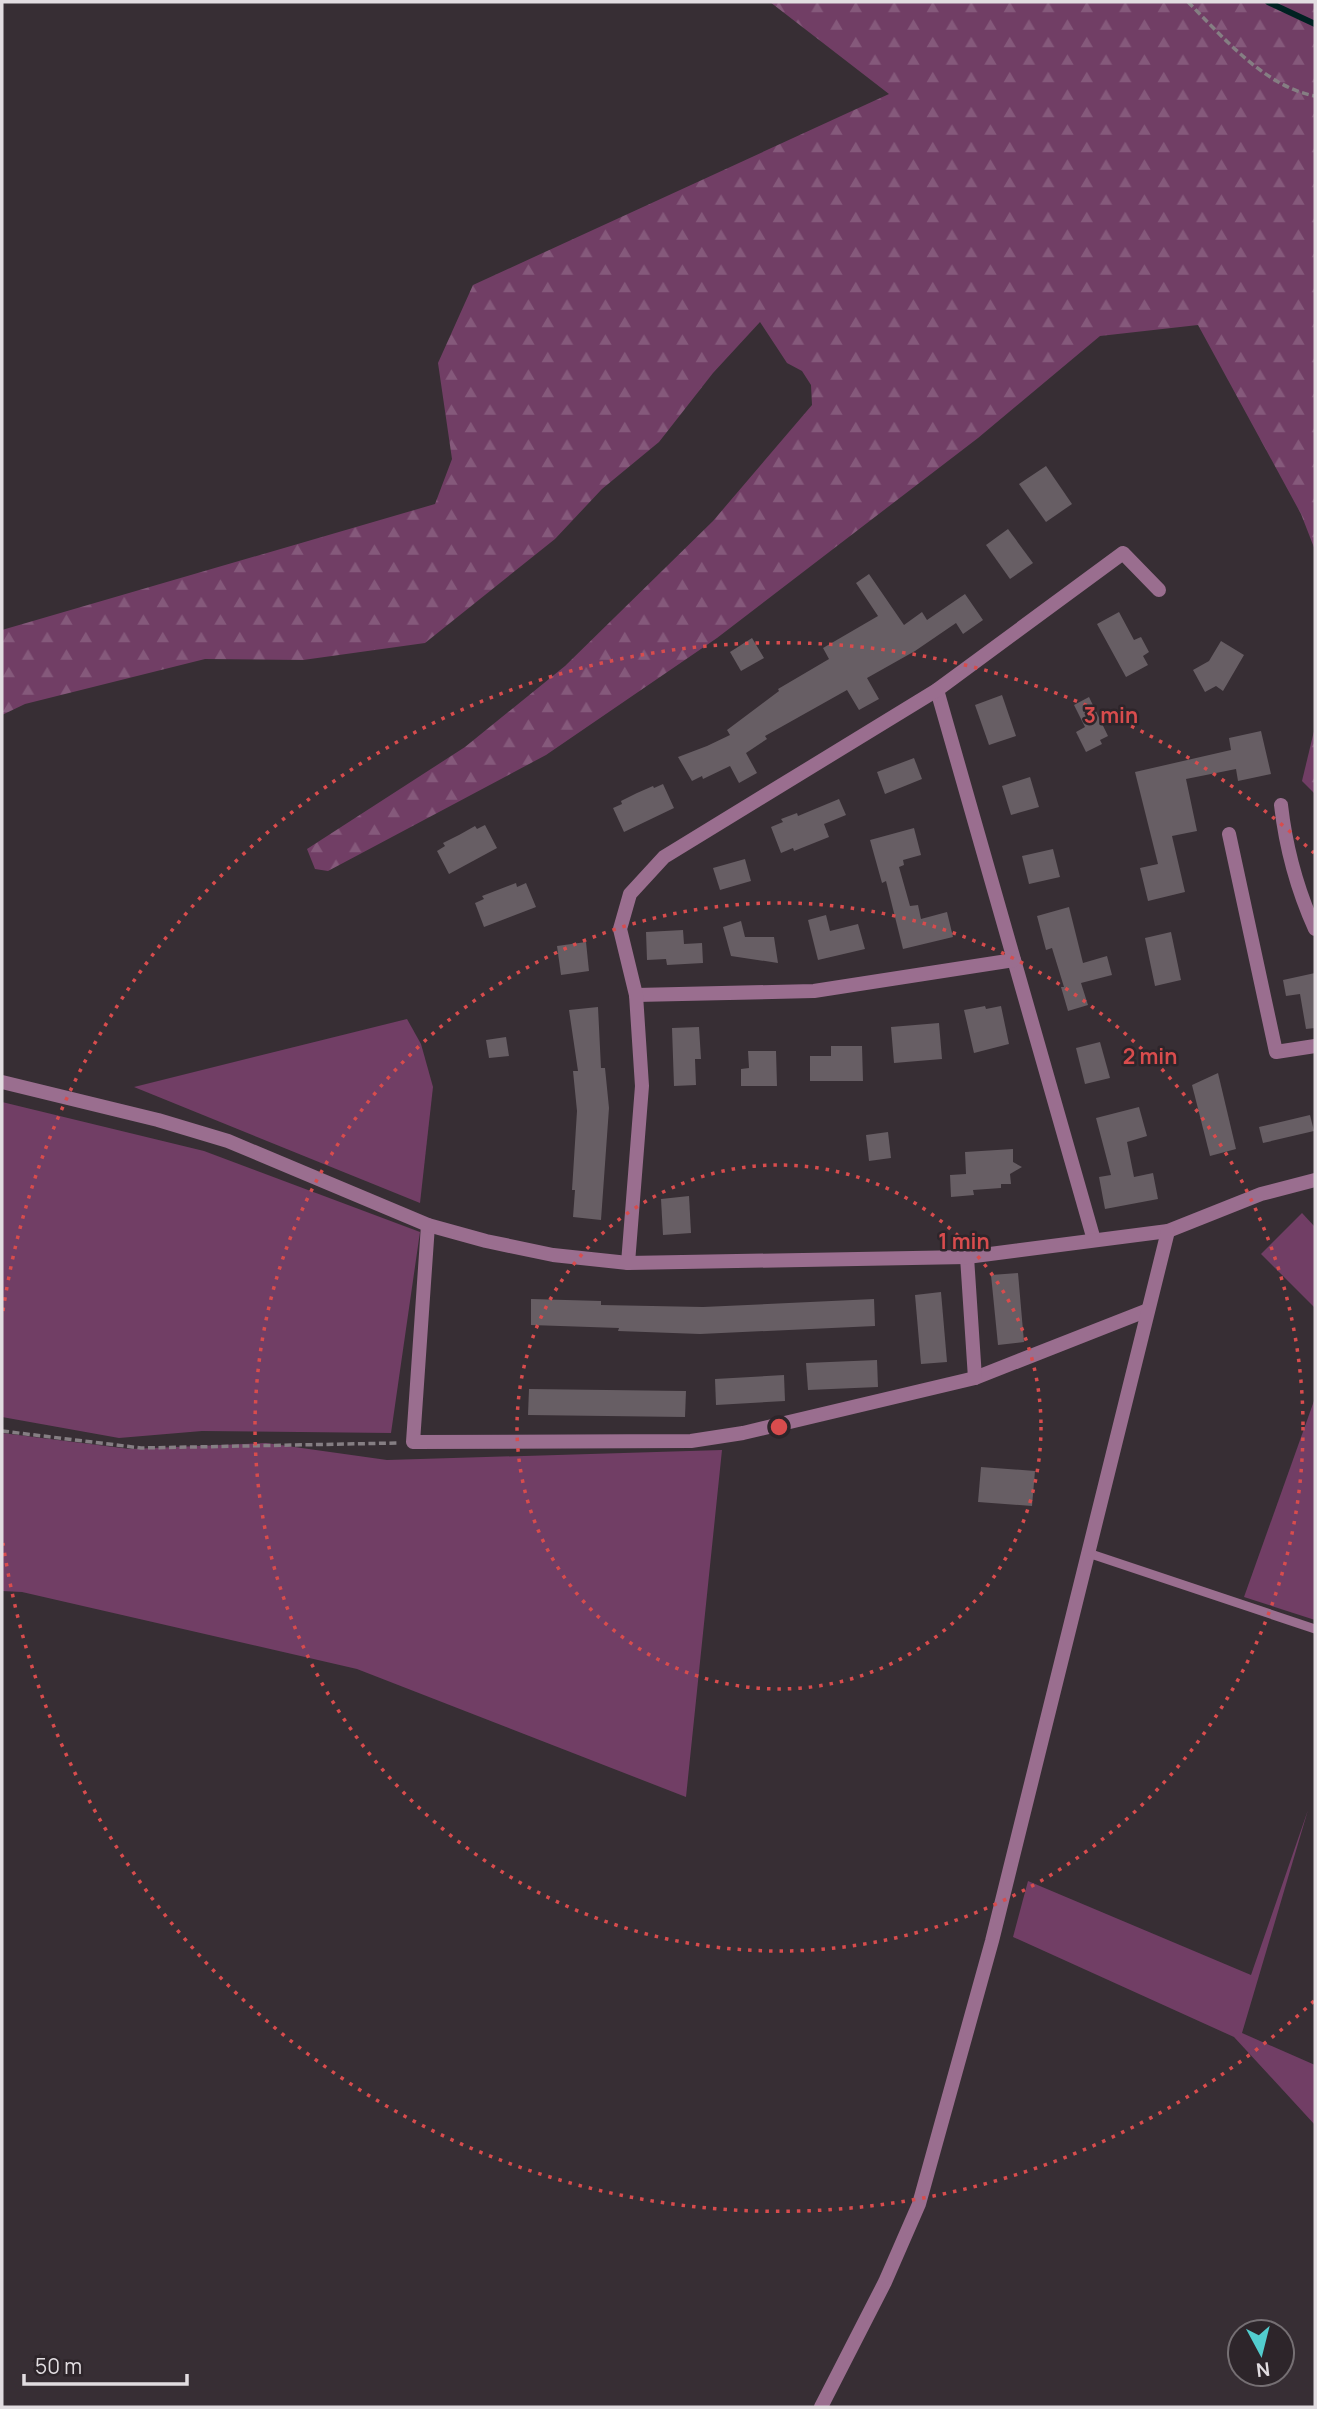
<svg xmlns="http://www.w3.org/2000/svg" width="1317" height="2409" viewBox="0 0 1317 2409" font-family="Manrope,sans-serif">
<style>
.green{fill:#713e65}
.forest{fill:url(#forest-firs)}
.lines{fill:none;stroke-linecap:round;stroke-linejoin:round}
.stream{stroke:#002122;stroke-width:6}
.building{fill:#675e64}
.path{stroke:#857e83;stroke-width:3.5;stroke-dasharray:7 3.5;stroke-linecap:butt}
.service{stroke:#9a6e8f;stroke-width:9}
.minor{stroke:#9a6e8f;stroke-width:14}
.tertiary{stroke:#9a6e8f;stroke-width:14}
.ring{fill:none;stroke:#d84c4d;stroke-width:3.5;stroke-dasharray:3.5 7}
.centre{fill:#d84c4d;stroke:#2d252a;stroke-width:3.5}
.ring-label{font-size:21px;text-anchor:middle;font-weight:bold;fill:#d84c4d;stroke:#2d252a;stroke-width:5;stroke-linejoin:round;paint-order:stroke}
</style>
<defs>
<pattern id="forest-firs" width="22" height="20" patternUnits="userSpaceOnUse" patternTransform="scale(1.75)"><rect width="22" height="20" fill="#713e65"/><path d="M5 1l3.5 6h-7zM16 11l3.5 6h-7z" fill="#85597b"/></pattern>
</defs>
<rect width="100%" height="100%" fill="#372e34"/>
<g class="green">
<path d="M 407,1019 L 421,1044 L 433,1087 L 420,1203 L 134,1087 Z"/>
<path d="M 2,1102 L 204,1151 L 420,1232 L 391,1433 L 202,1431 L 119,1438 L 2,1417 Z"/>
<path d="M 1302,1213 L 1315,1227 L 1315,1308 L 1261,1254 Z"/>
<path d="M 1315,1398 L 1315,1620 L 1244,1597 Z"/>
<path d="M 2,1433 L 130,1449 L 266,1443 L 387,1460 L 722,1450 L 686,1797 L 357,1669 L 22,1592 L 2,1591 Z"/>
<path d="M 1308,1810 L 1242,2033 L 1315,2065 L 1315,2125 L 1234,2037 L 1013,1937 L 1028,1881 L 1251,1975 Z"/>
</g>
<g class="forest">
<path d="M 770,2 L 1315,2 L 1315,550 L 1301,514 L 1198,325 L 1100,336 L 978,438 L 717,638 L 546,755 L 328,871 L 315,869 L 307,849 L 465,747 L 565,666 L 713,521 L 812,405 L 811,385 L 802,371 L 787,363 L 760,322 L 713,373 L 659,442 L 602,489 L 555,539 L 425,643 L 303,660 L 205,659 L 25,704 L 2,715 L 2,630 L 435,504 L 452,459 L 438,363 L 473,285 L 889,94 Z"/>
<path d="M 1315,727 L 1315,794 L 1302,781 Z"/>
</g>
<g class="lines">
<path class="stream" d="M 1268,2 L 1315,24"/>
</g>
<g class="building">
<path d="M 1046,466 L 1072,504 L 1046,522 L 1019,484 Z"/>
<path d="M 1008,529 L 1033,563 L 1010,579 L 986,545 Z"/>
<path d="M 869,574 L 904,625 L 922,612 L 927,620 L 965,594 L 983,620 L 963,634 L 956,623 L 915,651 L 867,678 L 879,699 L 859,710 L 847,690 L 765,736 L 767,739 L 746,753 L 757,773 L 739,783 L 730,766 L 703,779 L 702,776 L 692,781 L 678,757 L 707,746 L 730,735 L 727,730 L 779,691 L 778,689 L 829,659 L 823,648 L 878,616 L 856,583 Z"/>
<path d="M 1119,612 L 1134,640 L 1141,637 L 1149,652 L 1143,656 L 1148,665 L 1126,677 L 1097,624 Z"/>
<path d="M 752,638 L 764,658 L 741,671 L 730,652 Z"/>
<path d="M 1221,641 L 1244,655 L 1223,691 L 1216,686 L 1205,692 L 1193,670 L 1209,661 Z"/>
<path d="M 1002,695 L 1016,736 L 989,745 L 975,705 Z"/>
<path d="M 1089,697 L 1108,736 L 1100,740 L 1102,744 L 1086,752 L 1076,732 L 1085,727 L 1074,705 Z"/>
<path d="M 1261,731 L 1271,774 L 1238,781 L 1236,769 L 1186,779 L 1197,831 L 1172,836 L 1185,892 L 1148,901 L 1140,868 L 1158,864 L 1135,772 L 1231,750 L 1229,738 Z"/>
<path d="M 914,758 L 922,779 L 885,794 L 877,772 Z"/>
<path d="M 1030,777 L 1039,807 L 1011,815 L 1002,786 Z"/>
<path d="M 663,784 L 674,808 L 624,832 L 613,808 L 622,804 L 621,801 L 637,793 L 653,786 L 654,788 Z"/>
<path d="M 839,799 L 846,815 L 824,824 L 829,837 L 794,851 L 793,848 L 781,853 L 771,827 L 783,822 L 781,819 L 797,813 L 798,816 Z"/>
<path d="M 485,825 L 497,848 L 449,874 L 437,851 L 445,846 L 443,843 L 459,835 L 475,826 L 477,829 Z"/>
<path d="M 914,828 L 921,855 L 903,860 L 904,865 L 899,867 L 910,906 L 918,905 L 921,919 L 947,912 L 953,937 L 903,949 L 886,881 L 882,883 L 870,840 Z"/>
<path d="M 1053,849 L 1060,877 L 1029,884 L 1022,856 Z"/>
<path d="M 745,859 L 751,881 L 720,890 L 713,868 Z"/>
<path d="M 516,883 L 517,887 L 526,883 L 536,907 L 484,927 L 475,903 L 484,899 L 482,896 Z"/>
<path d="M 1069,907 L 1083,963 L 1107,956 L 1112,975 L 1081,983 L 1088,1005 L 1068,1011 L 1061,987 L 1064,987 L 1052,948 L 1046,950 L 1037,916 Z"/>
<path d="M 826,915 L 830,931 L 858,924 L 865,949 L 818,960 L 808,920 Z"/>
<path d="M 741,921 L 745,937 L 774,937 L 778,963 L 731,956 L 723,927 Z"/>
<path d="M 683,930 L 684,944 L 702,943 L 703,963 L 667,965 L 666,959 L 647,960 L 646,932 Z"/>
<path d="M 1171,932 L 1181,980 L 1155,986 L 1145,938 Z"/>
<path d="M 586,942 L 589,971 L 561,975 L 557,946 Z"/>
<path d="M 1315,973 L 1315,1028 L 1306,1029 L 1300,994 L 1286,996 L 1283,980 Z"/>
<path d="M 985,1006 L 986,1009 L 1001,1006 L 1009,1044 L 974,1053 L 964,1010 Z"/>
<path d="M 598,1007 L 601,1068 L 605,1068 L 609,1108 L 601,1220 L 573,1217 L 575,1190 L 572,1190 L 577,1111 L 573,1071 L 578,1071 L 569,1010 Z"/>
<path d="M 939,1023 L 942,1059 L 894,1063 L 891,1027 Z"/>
<path d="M 699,1027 L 701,1059 L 695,1059 L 696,1085 L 674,1086 L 672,1028 Z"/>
<path d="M 506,1037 L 509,1056 L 489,1058 L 486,1040 Z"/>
<path d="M 1100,1042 L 1110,1078 L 1085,1084 L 1076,1048 Z"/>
<path d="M 831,1046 L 862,1046 L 863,1081 L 810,1081 L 810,1056 L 831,1056 Z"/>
<path d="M 748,1051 L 776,1051 L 777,1086 L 741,1086 L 741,1069 L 749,1068 Z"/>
<path d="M 1218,1073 L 1236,1149 L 1210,1156 L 1192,1085 Z"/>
<path d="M 1139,1107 L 1147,1136 L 1127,1142 L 1134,1177 L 1153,1173 L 1158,1199 L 1105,1209 L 1099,1177 L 1111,1175 L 1096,1118 Z"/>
<path d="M 1310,1115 L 1314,1131 L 1263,1143 L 1259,1127 Z"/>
<path d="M 888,1132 L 891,1158 L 869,1161 L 866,1135 Z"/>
<path d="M 1013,1149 L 1013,1162 L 1022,1167 L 1010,1174 L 1011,1184 L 1001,1184 L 1001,1188 L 973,1190 L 974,1195 L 951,1197 L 950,1175 L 966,1174 L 965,1152 Z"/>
<path d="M 689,1196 L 691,1233 L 663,1235 L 661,1199 Z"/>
<path d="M 1018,1273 L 1024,1342 L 998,1345 L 991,1275 Z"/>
<path d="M 941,1292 L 947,1362 L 921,1364 L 915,1295 Z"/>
<path d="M 531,1299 L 601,1301 L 601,1305 L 703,1307 L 874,1299 L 875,1326 L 700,1334 L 618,1331 L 619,1328 L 531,1325 Z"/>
<path d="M 877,1360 L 878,1387 L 808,1390 L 806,1363 Z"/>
<path d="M 784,1375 L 785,1401 L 716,1405 L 715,1379 Z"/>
<path d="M 529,1389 L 686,1391 L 685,1417 L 528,1415 Z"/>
<path d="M 981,1467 L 1035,1471 L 1032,1506 L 978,1502 Z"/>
</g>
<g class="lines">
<g class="path">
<path d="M 1188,2 C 1222,36 1265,87 1315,96"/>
<path d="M 2,1431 L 141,1448 L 397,1443"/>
</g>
<path class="service" d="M 1088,1553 L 1315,1629"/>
<g class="minor">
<path d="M 937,690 L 1094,1240"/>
<path d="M 1281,805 C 1286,849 1297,889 1315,929"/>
<path d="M 1229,834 L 1276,1052 L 1315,1046"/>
<path d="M 636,995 L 814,991 L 1014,960"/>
<path d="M 428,1225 L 413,1442 L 691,1441 L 743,1433 L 975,1378 L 1148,1310"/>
<path d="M 967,1257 L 975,1378"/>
<path d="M 628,1263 L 642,1086 L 636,995 L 620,929 L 630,894 L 664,857 L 937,690 L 1123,553 L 1159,590"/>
</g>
<g class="tertiary">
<path d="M 2,1082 L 158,1120 L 228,1141 L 428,1225 L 486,1241 L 553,1255 L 628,1263 L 967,1257 L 1168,1231 L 1261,1194 L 1315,1180"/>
<path d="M 821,2407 L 885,2282 L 919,2204 L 992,1941 L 1168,1231"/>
</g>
</g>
<g class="ring">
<circle cx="779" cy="1427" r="262"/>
<circle cx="779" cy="1427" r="524"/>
<path d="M1314 2001A785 785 0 0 1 3 1543M3 1311A785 785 0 0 1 1314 853"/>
</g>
<circle cx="779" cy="1427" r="10" class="centre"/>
<g class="ring-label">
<text x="1111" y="723">3 min</text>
<text x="1150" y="1064">2 min</text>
<text x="964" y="1249">1 min</text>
</g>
<rect width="1317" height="2409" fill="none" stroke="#e2dde1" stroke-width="7"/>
<g transform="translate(1261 2353) rotate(173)"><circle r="33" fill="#2d252a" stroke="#756f73" stroke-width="2"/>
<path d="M0-5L12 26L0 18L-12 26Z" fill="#52cdce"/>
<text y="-10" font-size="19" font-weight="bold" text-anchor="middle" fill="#e2dde1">N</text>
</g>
<path d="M24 2374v10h163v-10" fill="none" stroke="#e2dde1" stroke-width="3.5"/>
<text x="35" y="2374" font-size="21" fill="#e2dde1" stroke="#2d252a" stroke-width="5" paint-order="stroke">50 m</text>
</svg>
